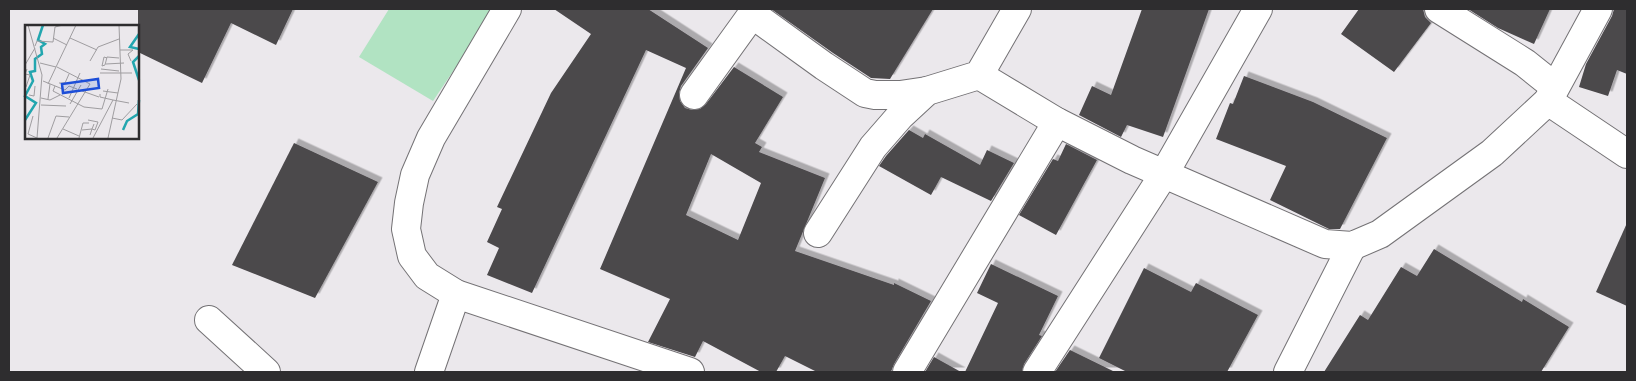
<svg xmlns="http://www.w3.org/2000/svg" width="1636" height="381" viewBox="0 0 1636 381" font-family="'DM Sans',sans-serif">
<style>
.green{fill:#b1e3c2}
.building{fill:#4b484b;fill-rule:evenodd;filter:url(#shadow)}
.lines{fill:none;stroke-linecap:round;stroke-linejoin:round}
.minor-casing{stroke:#747275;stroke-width:30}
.minor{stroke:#fff;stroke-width:28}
.inset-river{fill:none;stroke:#22a6af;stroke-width:2.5}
.inset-road{fill:none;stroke:#9f9da0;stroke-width:1}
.view{fill:#1d4ed8;fill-opacity:0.15;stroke:#1d4ed8;stroke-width:2.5}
.inset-edge{fill:none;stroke:#2e2d2f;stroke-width:2.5}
</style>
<defs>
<filter id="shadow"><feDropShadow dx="4.5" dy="-4.5" stdDeviation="0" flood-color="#0004"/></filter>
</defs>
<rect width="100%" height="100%" fill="#ebe8ec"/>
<path class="green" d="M 389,9 L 495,9 L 433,101 L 359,57 Z"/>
<g class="building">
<path d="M 138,9 L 293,9 L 276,45 L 231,23 L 202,83 L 138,52 Z"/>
<path d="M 554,9 L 648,9 L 708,48 L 681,86 L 679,93 L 680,101 L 685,108 L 692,110 L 700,109 L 706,104 L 734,67 L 783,97 L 755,143 L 762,147 L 759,152 L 825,178 L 795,251 L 894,285 L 894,283 L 931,301 L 894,364 L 891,372 L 817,372 L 785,356 L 776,372 L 761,372 L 703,341 L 695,357 L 648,342 L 670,299 L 600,269 L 686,68 L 646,50 L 532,293 L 487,275 L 499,248 L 487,242 L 502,209 L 497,207 L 551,93 L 591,34 ZM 711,154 L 761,183 L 738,240 L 686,215 Z"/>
<path d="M 771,9 L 933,9 L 890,79 L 871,78 L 833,53 Z"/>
<path d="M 1142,9 L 1209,9 L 1163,137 L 1127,125 L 1121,137 L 1079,115 L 1092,86 L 1111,95 Z"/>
<path d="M 1359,9 L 1423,9 L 1425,17 L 1431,23 L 1394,72 L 1341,34 Z"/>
<path d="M 1468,9 L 1550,9 L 1534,44 L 1498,28 Z"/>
<path d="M 1614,9 L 1627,9 L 1627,74 L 1617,70 L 1608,96 L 1579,87 L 1586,64 L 1612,16 Z"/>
<path d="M 1244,76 L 1313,102 L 1387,138 L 1340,229 L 1329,229 L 1270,200 L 1286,166 L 1216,139 L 1230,103 L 1233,104 Z"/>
<path d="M 909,130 L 923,138 L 925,134 L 980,165 L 987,150 L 1014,163 L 991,201 L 941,177 L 931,195 L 879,166 L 886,156 Z"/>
<path d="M 294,143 L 378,182 L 315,298 L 232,265 Z"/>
<path d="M 1066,144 L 1097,160 L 1056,235 L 1019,215 L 1053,159 L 1058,161 Z"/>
<path d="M 1627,223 L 1627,306 L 1596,292 Z"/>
<path d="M 1434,249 L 1522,302 L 1523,299 L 1569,327 L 1541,372 L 1324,372 L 1360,315 L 1368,320 L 1401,267 L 1417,276 Z"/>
<path d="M 991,264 L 1058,296 L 1039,335 L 1042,336 L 1024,364 L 1022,372 L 965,372 L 998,303 L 977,293 Z"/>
<path d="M 1144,268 L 1191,292 L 1196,283 L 1258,315 L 1227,372 L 1127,372 L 1099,358 Z"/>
<path d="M 1070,350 L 1115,372 L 1055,372 Z"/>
<path d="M 934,357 L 961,372 L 925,372 Z"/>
</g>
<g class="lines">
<g class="minor-casing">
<g id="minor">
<path d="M 507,9 L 431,138 L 415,175 L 409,203 L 406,229 L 412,256 L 427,276 L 456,294 L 690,372"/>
<path d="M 1439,9 L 1525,63 L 1555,87"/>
<path d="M 752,14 L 824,66 L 865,93 L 875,95 L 900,95 L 927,91"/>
<path d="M 979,75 L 1057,122 L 1132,160 L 1325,244 L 1352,246 L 1380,234 L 1492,153 L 1548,101 L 1627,154"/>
<path d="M 694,95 L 756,9"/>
<path d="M 1548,101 L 1598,9"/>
<path d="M 818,233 L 873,147 L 900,116 L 927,91 L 979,75 L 1017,9"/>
<path d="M 209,320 L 266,372"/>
<path d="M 429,372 L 456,294"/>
<path d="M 907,372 L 1057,122"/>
<path d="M 1037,372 L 1164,174 L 1258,9"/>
<path d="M 1288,372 L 1352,246"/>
</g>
</g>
<use href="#minor" class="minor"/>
</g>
<g transform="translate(25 25)">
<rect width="114" height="114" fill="#ebe8ec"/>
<path class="inset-river" d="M 114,9 L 105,22 L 114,24M 114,31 L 108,37 L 114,55M 0,95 L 11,78 L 0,71 L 8,56 L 5,47 L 10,46 L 10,34 L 17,29 L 16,22 L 20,19 L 13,15 L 18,0M 98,105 L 102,96 L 113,89 L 114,75"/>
<path class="inset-road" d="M 3,0 L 17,50 L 12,113M 28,13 L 42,20M 45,13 L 72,25M 10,21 L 12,16 L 28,17 L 30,2 L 38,0M 95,25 L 108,25 L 103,29 L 106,36M 82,33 L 79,32 L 77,41 L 80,40 L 82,32 L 94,33M 65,36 L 73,22 L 94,14M 15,38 L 31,42 L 51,0M 81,39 L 99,38M 0,40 L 10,23M 32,42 L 65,59 L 32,113M 76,44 L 94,46M 75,48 L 107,48M 18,56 L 40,65 L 44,61 L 52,64M 34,58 L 40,58 L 44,49M 23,59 L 31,42M 30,61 L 28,66 L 59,82 L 77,84 L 83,64M 1,62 L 5,50 L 0,49 L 2,44M 57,66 L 74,72M 78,66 L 93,68M 75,69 L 75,72 L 88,75M 4,70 L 9,71 L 10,61M 16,73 L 25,75 L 35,70M 44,73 L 55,48M 23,74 L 25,59M 45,79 L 56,60M 16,80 L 41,81M 8,91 L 3,109 L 12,113M 87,93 L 97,95 L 112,79M 63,95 L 73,97 L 70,105 L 67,104 L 69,99M 38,104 L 54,111M 57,105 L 67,104 L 65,110M 23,113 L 31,91 L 44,92M 54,113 L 58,98 L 64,98M 68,113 L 88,75 L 104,78M 83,113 L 96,54 L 94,0"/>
<path class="view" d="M 73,54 L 74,63 L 38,68 L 37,59 Z"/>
<rect width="114" height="114" class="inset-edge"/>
</g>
<rect width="1636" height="381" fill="none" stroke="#2e2d2f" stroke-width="20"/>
</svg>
